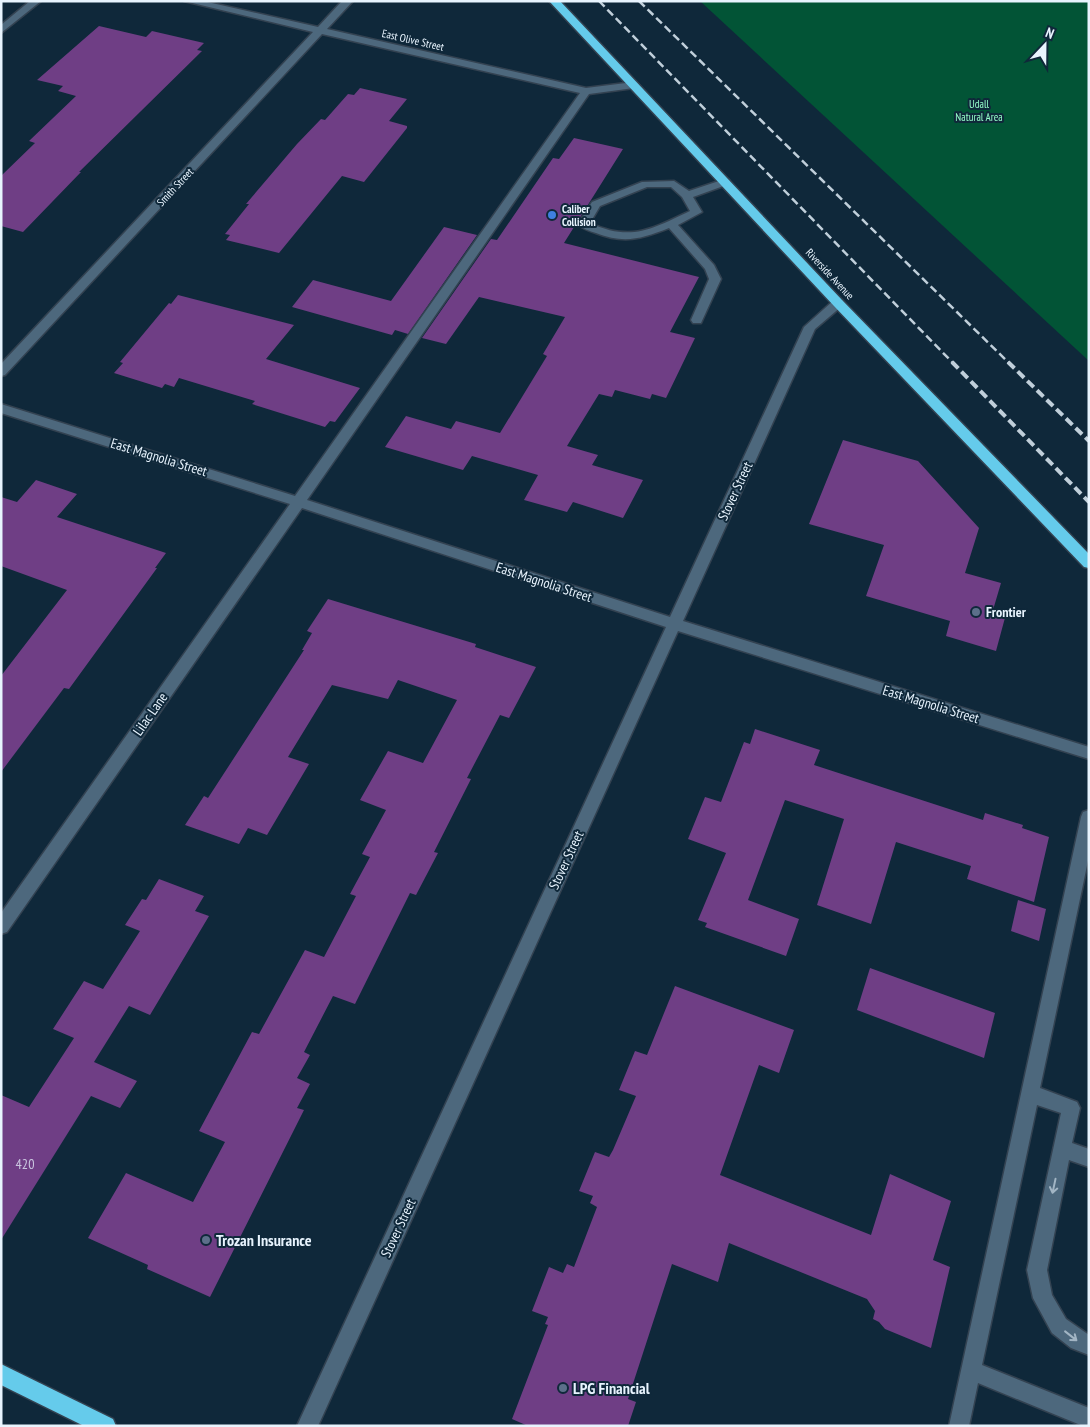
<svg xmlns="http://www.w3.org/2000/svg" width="1090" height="1427" viewBox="0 0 1090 1427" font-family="'PT Sans Narrow',sans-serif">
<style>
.green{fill:#025436}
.building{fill:#6f3e85}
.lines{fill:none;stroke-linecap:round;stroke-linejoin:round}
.minor-casing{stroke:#334251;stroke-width:3}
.highway-casing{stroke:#334251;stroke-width:3}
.minor{fill:#4d687d;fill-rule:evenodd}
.highway{fill:#65cbeb;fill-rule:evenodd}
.rail-far1{stroke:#c0cfda;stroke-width:2.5;stroke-dasharray:8 4;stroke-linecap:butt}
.rail{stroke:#c0cfda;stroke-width:4;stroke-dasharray:9 4.5;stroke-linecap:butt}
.oneway{stroke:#a2b5c4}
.shop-dot{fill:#3f7fe0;stroke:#0f283a;stroke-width:2}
.service-dot{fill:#5c6f8a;stroke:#0f283a;stroke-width:2}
.labels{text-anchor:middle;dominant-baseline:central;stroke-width:4;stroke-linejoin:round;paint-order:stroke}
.far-street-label{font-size:11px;fill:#e8f4fe;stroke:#0f283a}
.far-park-label{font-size:11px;fill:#95fdc9;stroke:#0f283a}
.far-poi-label{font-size:11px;font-weight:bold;fill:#e8f4fe;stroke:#0f283a;text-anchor:start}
.street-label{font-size:14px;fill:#e8f4fe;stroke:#0f283a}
.poi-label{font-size:14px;font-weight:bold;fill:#e8f4fe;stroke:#0f283a;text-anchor:start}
.near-number-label{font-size:14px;fill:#cac6e0}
.near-poi-label{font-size:16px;font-weight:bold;fill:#e8f4fe;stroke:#0f283a;text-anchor:start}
</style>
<rect width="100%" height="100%" fill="#0f283a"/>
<path class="green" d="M 700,1 L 1089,1 L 1089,361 Z"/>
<g class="building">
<path d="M 99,26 L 146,37 L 152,31 L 204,43 L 197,50 L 202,51 L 79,172 L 81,172 L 23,232 L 1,226 L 1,176 L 35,143 L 29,141 L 76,96 L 58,91 L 63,86 L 37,80 Z"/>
<path d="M 360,88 L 407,99 L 389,121 L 407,126 L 407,128 L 364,182 L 342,176 L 279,253 L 226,240 L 230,235 L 225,234 L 249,204 L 246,204 L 297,144 L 321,119 L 325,120 L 348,94 L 354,95 Z"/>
<path d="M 574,138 L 623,149 L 564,243 L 699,277 L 670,332 L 695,338 L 666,398 L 652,394 L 650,399 L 615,390 L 612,397 L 599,394 L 567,446 L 598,455 L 592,465 L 643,480 L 623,518 L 573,502 L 567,512 L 524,500 L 538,475 L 472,456 L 463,470 L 385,447 L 406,416 L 451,429 L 456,421 L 500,433 L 547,356 L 543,354 L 565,317 L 479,297 L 446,344 L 422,338 L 491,239 L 497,240 L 553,158 L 559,159 Z"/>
<path d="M 444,227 L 477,235 L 408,334 L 395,330 L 392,335 L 292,307 L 313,280 L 391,301 Z"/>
<path d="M 178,295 L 294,325 L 266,359 L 360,388 L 335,422 L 330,421 L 325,427 L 252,404 L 255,401 L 179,378 L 174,387 L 165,384 L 162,388 L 114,373 L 123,363 L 120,362 L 169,303 L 171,304 Z"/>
<path d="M 843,440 L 918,461 L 979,528 L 965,573 L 1001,583 L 993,610 L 1006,614 L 996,651 L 946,636 L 950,621 L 866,596 L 884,545 L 809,524 Z"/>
<path d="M 36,480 L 77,494 L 57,517 L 166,553 L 155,568 L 157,568 L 69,689 L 64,688 L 1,772 L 1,676 L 67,590 L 1,566 L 1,497 L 17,502 Z"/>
<path d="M 328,599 L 476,644 L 475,647 L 536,667 L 509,718 L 500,715 L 467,778 L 471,779 L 434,852 L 438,853 L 416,895 L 410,893 L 355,1004 L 333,996 L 304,1052 L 310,1055 L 297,1078 L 310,1084 L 297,1108 L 304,1110 L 210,1297 L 147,1269 L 148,1265 L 88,1238 L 126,1173 L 193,1202 L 225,1142 L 199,1131 L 252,1032 L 259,1034 L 305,950 L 324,957 L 356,896 L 350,894 L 370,857 L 362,854 L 386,810 L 360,800 L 388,751 L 423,763 L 457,700 L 398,680 L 388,699 L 332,685 L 288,757 L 309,764 L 267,835 L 248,828 L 239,844 L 185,825 L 204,796 L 208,798 L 304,650 L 302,650 L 312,633 L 307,631 Z"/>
<path d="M 755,729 L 820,750 L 814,765 L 983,820 L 985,813 L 1023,825 L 1022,828 L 1049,837 L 1034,902 L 967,879 L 971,866 L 896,842 L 871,924 L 817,905 L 844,819 L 785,800 L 748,900 L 799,919 L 786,956 L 705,927 L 707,923 L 698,920 L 726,853 L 688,839 L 705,797 L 721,802 L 744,742 L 750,744 Z"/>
<path d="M 159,879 L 204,896 L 195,911 L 209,916 L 150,1015 L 129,1006 L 94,1062 L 137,1081 L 120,1108 L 91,1096 L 1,1240 L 1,1095 L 29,1107 L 74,1038 L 53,1029 L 84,981 L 103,989 L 140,931 L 125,925 L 142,899 L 146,900 Z"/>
<path d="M 1018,900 L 1046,909 L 1039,941 L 1011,931 Z"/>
<path d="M 870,968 L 995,1013 L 984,1058 L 857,1010 Z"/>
<path d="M 675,986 L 794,1030 L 779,1073 L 759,1065 L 720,1175 L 871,1235 L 890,1174 L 951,1201 L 933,1260 L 950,1267 L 931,1348 L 885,1329 L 879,1322 L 873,1319 L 875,1311 L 867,1299 L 729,1243 L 718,1282 L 672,1264 L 628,1399 L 636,1402 L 628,1426 L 528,1426 L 512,1419 L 548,1325 L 545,1324 L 548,1317 L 532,1311 L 549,1267 L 563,1273 L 567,1264 L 574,1267 L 597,1207 L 590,1203 L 593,1196 L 579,1191 L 595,1152 L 609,1157 L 613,1150 L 636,1096 L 619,1090 L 635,1051 L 647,1055 Z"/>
</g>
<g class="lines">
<g class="minor-casing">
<g id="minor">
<path d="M 30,1 L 41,1 L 1,33 L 1,25 Z"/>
<path d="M 184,1 L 203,1 L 318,27 L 342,1 L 353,1 L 327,29 L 586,88 L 634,82 L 639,85 L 634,88 L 589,94 L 307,500 L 670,617 L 804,327 L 834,300 L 842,300 L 844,303 L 842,306 L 815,329 L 683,621 L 1089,747 L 1089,759 L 678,631 L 318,1426 L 297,1426 L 666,627 L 302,508 L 7,932 L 1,934 L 1,913 L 290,504 L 1,413 L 1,404 L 295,496 L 580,93 L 322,34 L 5,375 L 1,376 L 1,364 L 313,32 Z"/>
<path d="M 725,179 L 729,180 L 730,182 L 729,184 L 693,197 L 702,212 L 678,225 L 714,265 L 721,279 L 701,323 L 693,323 L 691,320 L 709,279 L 705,269 L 669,228 C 641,239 624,244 596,233 C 589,231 583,229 578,224 L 592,202 L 642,182 L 674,181 L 689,191 ZM 647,187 L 671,187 L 682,197 L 690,211 C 652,229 631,242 590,223 L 600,206 Z"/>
<path d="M 1089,810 L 1089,856 L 1040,1088 L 1077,1102 L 1080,1108 L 1072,1143 L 1089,1149 L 1089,1167 L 1069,1160 L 1047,1270 L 1052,1295 L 1066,1319 L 1089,1335 L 1089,1355 L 1071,1348 L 1052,1333 L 1033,1298 L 1027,1270 L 1061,1113 L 1037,1105 L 982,1365 L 1089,1408 L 1089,1426 L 1083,1426 L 978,1383 L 969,1426 L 949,1426 L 1081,817 L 1083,812 Z"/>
</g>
</g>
<g class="highway-casing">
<g id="highway">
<path d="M 549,1 L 560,1 L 842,300 L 1089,554 L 1089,568 L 1084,567 L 834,306 Z"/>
<path d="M 1,1364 L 113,1419 L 116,1426 L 84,1426 L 1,1385 Z"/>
</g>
</g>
<use href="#minor" class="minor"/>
<use href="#highway" class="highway"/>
<g class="rail-far1">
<path d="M 599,1 L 953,363"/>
<path d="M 639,1 L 1009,363"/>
</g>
<g class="rail">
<path d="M 952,362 L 1089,502"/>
<path d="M 1008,362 L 1089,441"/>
</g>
</g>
<defs><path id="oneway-shaft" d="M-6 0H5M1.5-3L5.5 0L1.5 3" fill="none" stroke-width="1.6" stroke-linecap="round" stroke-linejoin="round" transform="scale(1.25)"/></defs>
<g class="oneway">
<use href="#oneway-shaft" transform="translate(1054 1186) rotate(102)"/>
<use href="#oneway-shaft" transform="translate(1071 1336) rotate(38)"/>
</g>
<circle class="shop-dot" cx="552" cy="215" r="5"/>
<g class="service-dot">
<circle cx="976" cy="612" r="5"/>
<circle cx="206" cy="1240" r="5"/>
<circle cx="563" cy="1388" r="5"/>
</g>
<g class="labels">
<g class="far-street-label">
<text transform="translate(413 40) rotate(13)">East Olive Street</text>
<text transform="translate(175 187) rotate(-47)">Smith Street</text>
<text transform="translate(830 274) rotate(47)">Riverside Avenue</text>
</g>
<g class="far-park-label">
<text x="979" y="104">Udall<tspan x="979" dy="13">Natural Area</tspan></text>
</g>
<g class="far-poi-label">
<text x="562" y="209">Caliber<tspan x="562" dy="13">Collision</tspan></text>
</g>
<g class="street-label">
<text transform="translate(159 457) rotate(17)">East Magnolia Street</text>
<text transform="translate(735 491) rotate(-65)">Stover Street</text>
<text transform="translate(544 582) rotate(18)">East Magnolia Street</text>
<text transform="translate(931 704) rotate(17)">East Magnolia Street</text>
<text transform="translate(150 714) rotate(-55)">Lilac Lane</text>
<text transform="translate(566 860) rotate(-65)">Stover Street</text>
<text transform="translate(398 1228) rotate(-65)">Stover Street</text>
</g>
<g class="poi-label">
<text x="986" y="612">Frontier</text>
</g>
<g class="near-number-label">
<text x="25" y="1164">420</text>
</g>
<g class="near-poi-label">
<text x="216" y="1240">Trozan Insurance</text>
<text x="573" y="1388">LPG Financial</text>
</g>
</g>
<rect width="1090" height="1427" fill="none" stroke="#e8f4fe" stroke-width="5"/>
<g transform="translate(1045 45) rotate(22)" stroke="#0f283a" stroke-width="4" paint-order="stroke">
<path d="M0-4L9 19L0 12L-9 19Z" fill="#e8f4fe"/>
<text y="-8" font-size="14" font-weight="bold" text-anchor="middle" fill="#e8f4fe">N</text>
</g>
</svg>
